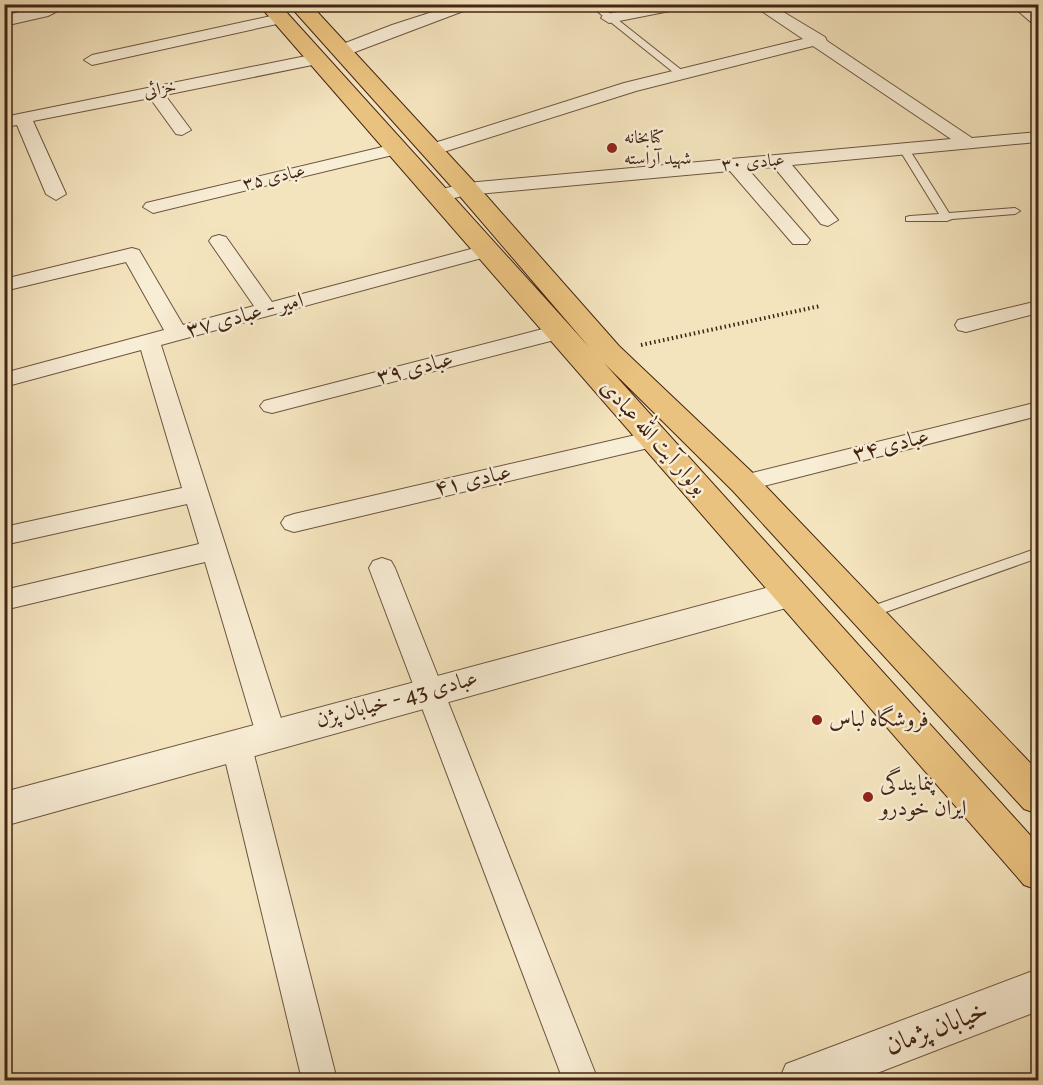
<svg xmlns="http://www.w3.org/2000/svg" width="1043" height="1085" viewBox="0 0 1043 1085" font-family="Vollkorn,Amiri,serif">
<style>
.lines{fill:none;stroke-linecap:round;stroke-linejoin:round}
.service-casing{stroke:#6e543f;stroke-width:2}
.minor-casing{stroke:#6e543f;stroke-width:2}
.tertiary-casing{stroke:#6e543f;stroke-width:2}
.primary-casing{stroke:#422415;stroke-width:2}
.path{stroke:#422415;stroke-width:4;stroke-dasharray:1.5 3;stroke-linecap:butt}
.service{fill:#f8edd5;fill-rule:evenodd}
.minor{fill:#f8edd5;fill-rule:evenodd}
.tertiary{fill:#f8edd5;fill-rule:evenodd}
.primary{fill:#eac27f;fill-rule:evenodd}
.poi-dot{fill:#8f2418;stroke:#f8edd5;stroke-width:2}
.labels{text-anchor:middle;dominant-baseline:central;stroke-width:5;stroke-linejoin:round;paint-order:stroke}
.far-street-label{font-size:18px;fill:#422415;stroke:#f8edd5}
.far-poi-label{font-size:18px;fill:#422415;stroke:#f8edd5;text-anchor:start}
.street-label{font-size:22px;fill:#422415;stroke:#f8edd5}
.poi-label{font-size:22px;fill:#422415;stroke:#f8edd5;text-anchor:start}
.near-street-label{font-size:27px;fill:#422415;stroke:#f8edd5}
</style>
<rect width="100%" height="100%" fill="#f4e4be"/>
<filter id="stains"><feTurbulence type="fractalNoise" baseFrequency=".00333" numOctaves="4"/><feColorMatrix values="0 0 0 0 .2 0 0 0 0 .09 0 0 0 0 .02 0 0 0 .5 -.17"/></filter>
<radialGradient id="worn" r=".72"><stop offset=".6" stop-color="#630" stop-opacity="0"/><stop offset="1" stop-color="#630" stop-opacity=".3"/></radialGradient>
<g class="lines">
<g class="service-casing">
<g id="service">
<path d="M 588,4 L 598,4 L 684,72 L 684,76 L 678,76 Z"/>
<path d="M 904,146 L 909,149 L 949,213 L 1015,208 L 1020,211 L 1015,214 L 952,219 L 947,221 L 906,221 L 906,217 L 910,216 L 939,214 L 899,149 Z"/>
<path d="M 1038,548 L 1038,558 L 866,619 L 861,618 L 859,614 L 861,610 Z"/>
</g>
</g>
<g class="minor-casing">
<g id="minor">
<path d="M 49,4 L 71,4 L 48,16 L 4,26 L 4,16 Z"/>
<path d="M 457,4 L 482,4 L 347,55 L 335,55 L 333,51 L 335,47 L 392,25 Z"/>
<path d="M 654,4 L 687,4 L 680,9 L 609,23 L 601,18 L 603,15 Z"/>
<path d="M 770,4 L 825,37 L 827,41 L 972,138 L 1038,132 L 1038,142 L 792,165 L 838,220 L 828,226 L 821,224 L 774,167 L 748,169 L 810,240 L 807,244 L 793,244 L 730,171 L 467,195 L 437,202 L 427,196 L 430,192 L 467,183 L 951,139 L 813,46 L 636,91 L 437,154 L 431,155 L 422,150 L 425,146 L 624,83 L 803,39 L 763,12 L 761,9 L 763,6 Z"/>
<path d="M 1010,4 L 1028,4 L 1038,13 L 1038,25 L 1032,23 Z"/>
<path d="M 280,14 L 288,19 L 286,22 L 92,65 L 84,60 L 92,55 Z"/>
<path d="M 316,54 L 322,55 L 324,59 L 322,63 L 165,95 L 191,130 L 182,135 L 176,134 L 150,98 L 33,121 L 66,194 L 56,200 L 46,194 L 17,125 L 4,127 L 4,117 Z"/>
<path d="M 395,144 L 404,149 L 401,153 L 153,213 L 143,207 L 146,203 Z"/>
<path d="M 219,235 L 226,237 L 272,302 L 486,245 L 493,247 L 496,251 L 493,255 L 161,345 L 286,734 L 281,742 L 271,746 L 261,742 L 256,734 L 205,562 L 4,610 L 4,590 L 199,544 L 187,504 L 4,545 L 4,527 L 182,488 L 141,350 L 4,387 L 4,373 L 164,330 L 126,262 L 4,291 L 4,279 L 132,248 L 139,250 L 183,325 L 254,306 L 209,241 L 212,237 Z"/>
<path d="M 1038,301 L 1038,313 L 966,332 L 958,330 L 955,325 L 958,320 Z"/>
<path d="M 558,325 L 566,327 L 569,332 L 566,337 L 272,413 L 264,411 L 260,406 L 264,401 Z"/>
<path d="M 1038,402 L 1038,416 L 744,491 L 735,489 L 732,483 L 735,477 L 744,475 Z"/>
<path d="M 653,431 L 661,433 L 665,439 L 661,445 L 294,532 L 285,529 L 281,523 L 285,517 L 294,514 Z"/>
<path d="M 382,558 L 391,561 L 395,568 L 598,1080 L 563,1080 L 369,568 L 373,561 Z"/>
<path d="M 236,731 L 246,735 L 251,743 L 337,1080 L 302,1080 L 221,743 L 226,735 Z"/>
</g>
</g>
<g class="tertiary-casing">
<g id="tertiary">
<path d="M 792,581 L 804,585 L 809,594 L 804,603 L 4,826 L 4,792 Z"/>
<path d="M 1038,969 L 1038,1011 L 859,1080 L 779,1080 L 786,1064 Z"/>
</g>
</g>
<g class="primary-casing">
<path id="primary" d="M 258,4 L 279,4 L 590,348 L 458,194 L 288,4 L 310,4 L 476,184 L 619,346 L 755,475 L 1038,771 L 1038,814 L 1024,809 L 733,491 L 604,363 L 1038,844 L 1038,890 L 1024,885 Z"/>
</g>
<path class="path" d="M 641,345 L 820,306"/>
<use href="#service" class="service"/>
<use href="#minor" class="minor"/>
<use href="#tertiary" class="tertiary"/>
<use href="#primary" class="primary"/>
</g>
<g class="poi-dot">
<circle cx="612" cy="148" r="6"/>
<circle cx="817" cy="720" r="6"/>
<circle cx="868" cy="797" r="6"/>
</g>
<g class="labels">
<g class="far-street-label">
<text transform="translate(160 90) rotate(-11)">خزائی</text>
<text transform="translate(753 163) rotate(-5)">عبادی ۳۰</text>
<text transform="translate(274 178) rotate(-13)">عبادی ۳۵</text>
</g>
<g class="far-poi-label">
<text x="624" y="138">کتابخانه<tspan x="624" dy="21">شهید آراسته</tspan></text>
</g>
<g class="street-label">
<text transform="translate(245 316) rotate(-15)">امیر - عبادی ۳۷</text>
<text transform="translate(415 369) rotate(-14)">عبادی ۳۹</text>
<text transform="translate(653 438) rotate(48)">بولوار آیت الله عبادی</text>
<text transform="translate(891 446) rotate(-14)">عبادی ۳۴</text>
<text transform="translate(473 481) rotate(-13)">عبادی ۴۱</text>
<text transform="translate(397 700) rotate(-15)">عبادی 43 - خیابان پژن</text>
</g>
<g class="poi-label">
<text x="829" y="720">فروشگاه لباس</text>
<text x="880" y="784">پنمایندگی<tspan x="880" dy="25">ایران خودرو</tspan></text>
</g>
<g class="near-street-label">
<text transform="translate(937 1029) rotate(-21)">خیابان پژمان</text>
</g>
</g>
<rect width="1043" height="1085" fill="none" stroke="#f4e4be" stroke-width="24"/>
<rect x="6" y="6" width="1031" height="1073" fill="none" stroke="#422415" stroke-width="3"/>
<rect x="12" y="12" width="1019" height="1061" fill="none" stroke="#422415" stroke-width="1.5"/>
<rect width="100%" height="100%" filter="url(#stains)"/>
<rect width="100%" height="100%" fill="url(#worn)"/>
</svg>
